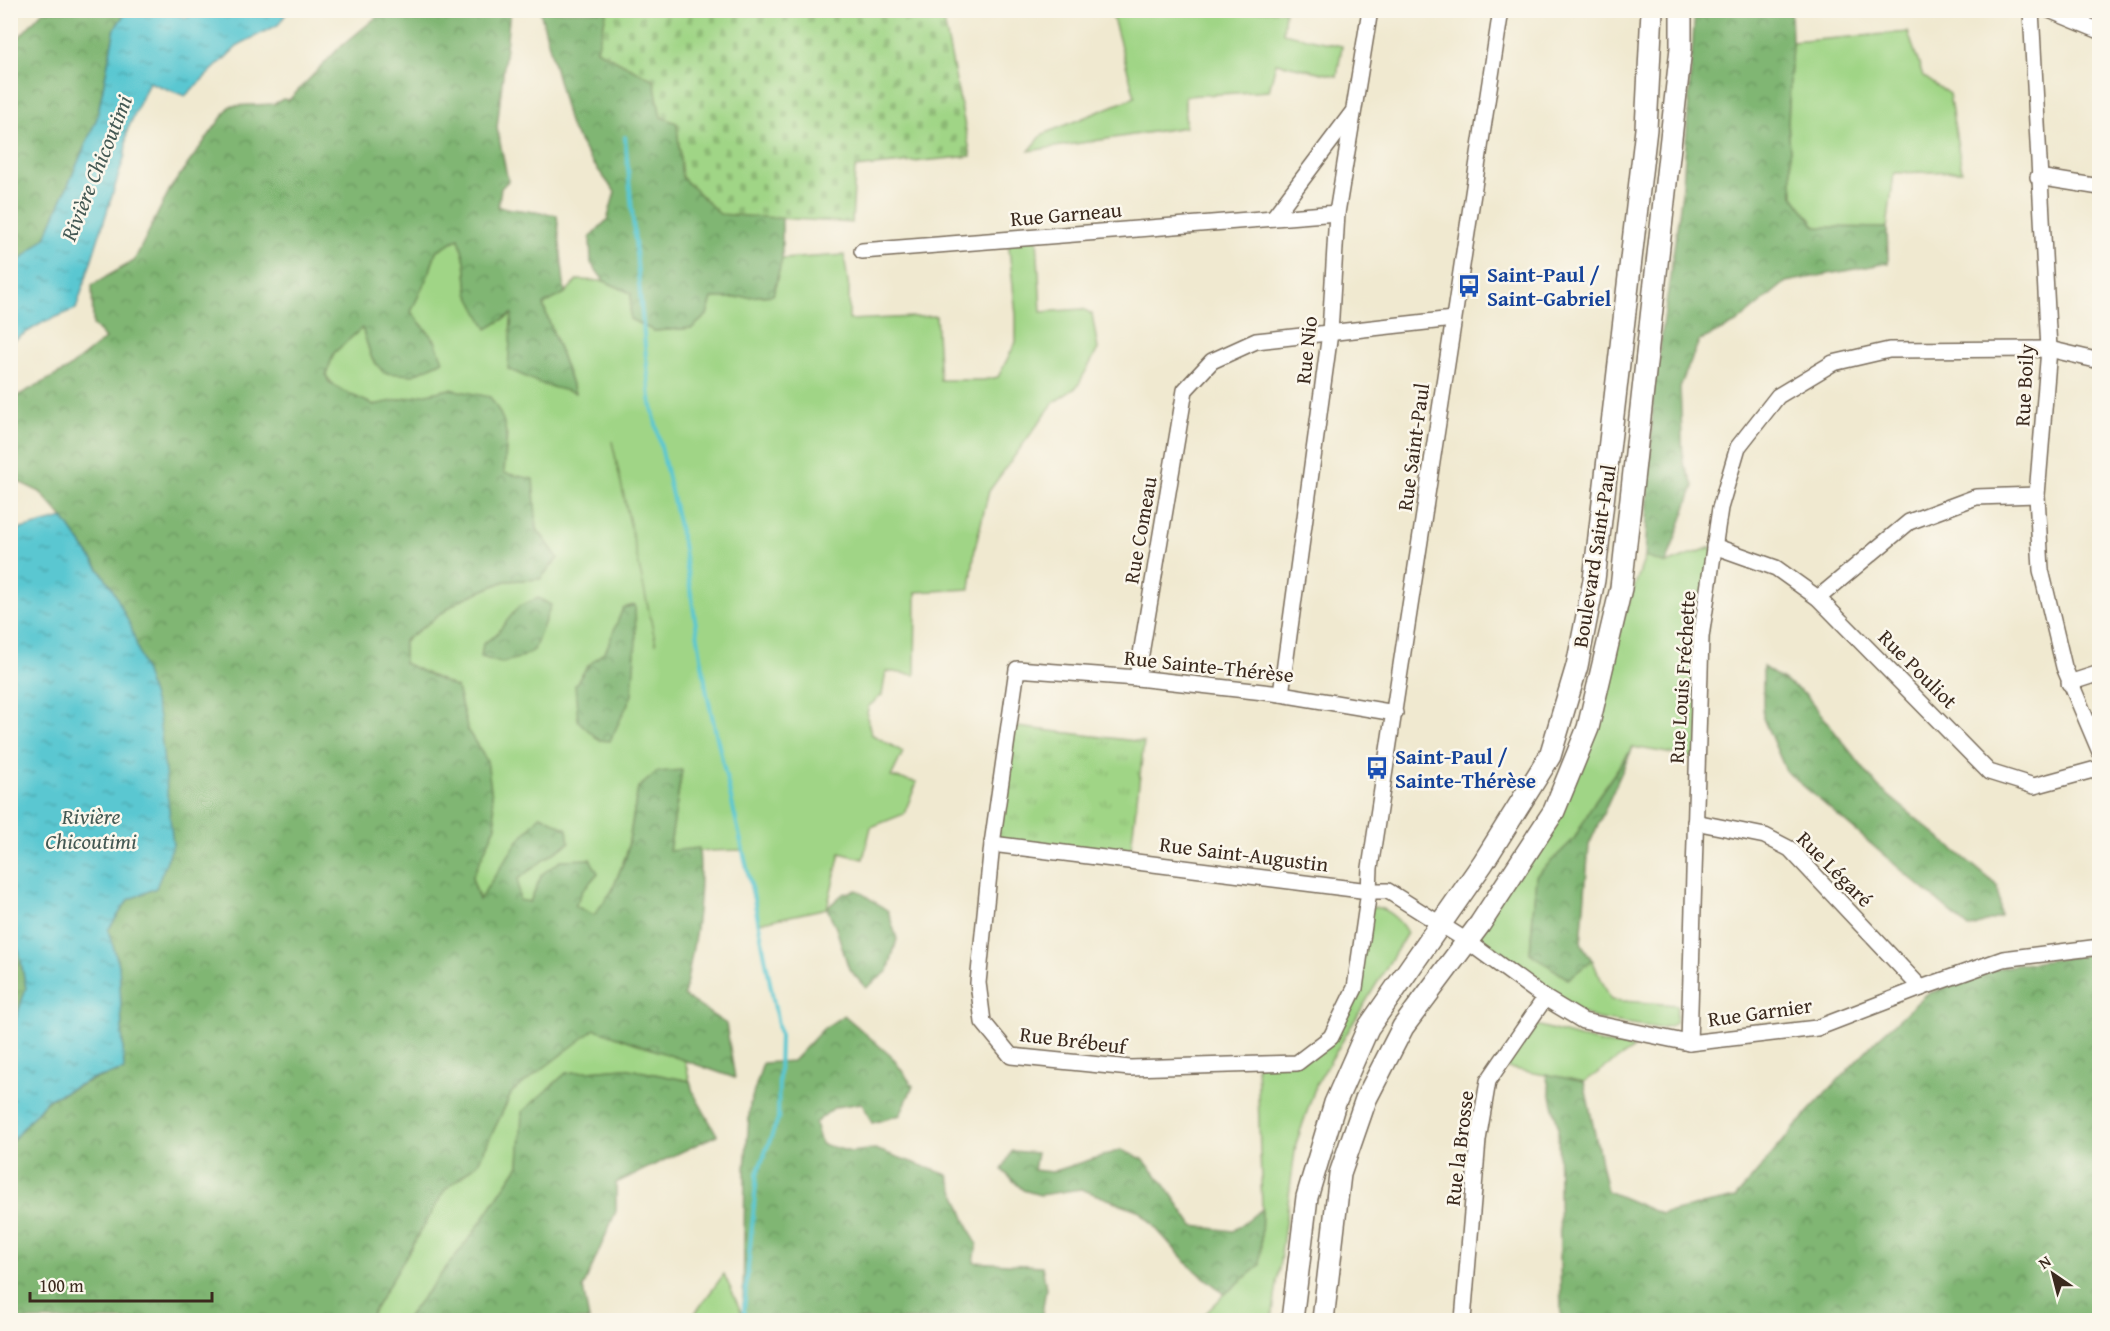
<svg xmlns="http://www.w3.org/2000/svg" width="2110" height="1331" viewBox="0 0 2110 1331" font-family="'Gentium Book Plus',serif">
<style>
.green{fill:#a0d586;stroke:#6e8052;stroke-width:1.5;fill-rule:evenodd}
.forest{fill:url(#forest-crowns);stroke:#5e7048;stroke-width:1.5}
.cemetery{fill:url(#cemetery-stones);stroke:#6e8052;stroke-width:1.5}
.park{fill:url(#park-tufts);stroke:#6e8052;stroke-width:1.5}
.water{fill:url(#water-ripples);stroke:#4a7878;stroke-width:1.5}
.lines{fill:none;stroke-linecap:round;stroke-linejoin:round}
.stream{stroke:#5ac7d1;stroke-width:4}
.street-casing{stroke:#7a6d5c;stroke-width:18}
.secondary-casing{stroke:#7a6d5c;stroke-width:24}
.street{stroke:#fff;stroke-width:15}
.secondary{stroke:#fff;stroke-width:21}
.labels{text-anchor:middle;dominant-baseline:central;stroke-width:5;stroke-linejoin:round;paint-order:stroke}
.street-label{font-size:21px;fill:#3b2a1e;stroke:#fbf7ec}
.transit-label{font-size:21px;font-weight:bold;fill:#164399;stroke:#fbf7ec;text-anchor:start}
.water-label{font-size:22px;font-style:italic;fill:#445954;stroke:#fbf7ec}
</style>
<defs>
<pattern id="forest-crowns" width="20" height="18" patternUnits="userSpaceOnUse" patternTransform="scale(1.5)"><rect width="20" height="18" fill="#80b673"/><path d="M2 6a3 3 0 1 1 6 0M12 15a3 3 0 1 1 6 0" fill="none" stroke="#6a945e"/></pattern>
<pattern id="cemetery-stones" width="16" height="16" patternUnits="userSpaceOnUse" patternTransform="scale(1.5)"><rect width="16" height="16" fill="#a0d586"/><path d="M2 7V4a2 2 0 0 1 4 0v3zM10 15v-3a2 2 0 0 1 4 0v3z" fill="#8bb773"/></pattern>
<pattern id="park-tufts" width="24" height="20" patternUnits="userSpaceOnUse" patternTransform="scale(1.5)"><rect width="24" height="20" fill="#a0d586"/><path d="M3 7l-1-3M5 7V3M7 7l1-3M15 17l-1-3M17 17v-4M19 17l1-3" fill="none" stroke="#8bb773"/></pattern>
<pattern id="water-ripples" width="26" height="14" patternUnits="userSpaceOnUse" patternTransform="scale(1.5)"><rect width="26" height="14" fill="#5ac7d1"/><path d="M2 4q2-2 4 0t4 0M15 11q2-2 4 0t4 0" fill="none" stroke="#4ca2a9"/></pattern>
</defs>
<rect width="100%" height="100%" fill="#fbf7ec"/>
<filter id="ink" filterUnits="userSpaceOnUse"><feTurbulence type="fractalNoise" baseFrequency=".0167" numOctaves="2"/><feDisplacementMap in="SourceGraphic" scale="12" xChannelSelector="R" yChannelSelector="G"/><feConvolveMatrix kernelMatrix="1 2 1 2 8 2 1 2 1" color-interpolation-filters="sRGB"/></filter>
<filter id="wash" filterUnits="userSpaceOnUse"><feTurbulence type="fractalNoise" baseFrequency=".008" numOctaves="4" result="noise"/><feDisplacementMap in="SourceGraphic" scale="24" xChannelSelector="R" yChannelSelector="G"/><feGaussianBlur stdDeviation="1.35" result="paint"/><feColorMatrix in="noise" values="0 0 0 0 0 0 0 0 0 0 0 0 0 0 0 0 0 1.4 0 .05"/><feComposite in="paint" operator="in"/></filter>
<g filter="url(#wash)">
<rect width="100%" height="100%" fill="#f0e9d0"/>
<g class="green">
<path d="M 1111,11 L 1285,11 L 1283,33 L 1342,46 L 1337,76 L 1276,63 L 1269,91 L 1185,96 L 1185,127 L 1029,151 L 1043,134 L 1135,97 Z"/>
<path d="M 1908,32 L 1923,76 L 1949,94 L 1962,171 L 1894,173 L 1887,228 L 1816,227 L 1793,196 L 1788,122 L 1792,42 Z"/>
<path d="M 1037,237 L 1041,312 L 1083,309 L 1092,314 L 1098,349 L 1077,387 L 1054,402 L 989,491 L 975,548 L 970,589 L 916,592 L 915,675 L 886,671 L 882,695 L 868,707 L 867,716 L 871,734 L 903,752 L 891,777 L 917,782 L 904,814 L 871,827 L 863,859 L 840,853 L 827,908 L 758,923 L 742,850 L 669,852 L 682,770 L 638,788 L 627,852 L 612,891 L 594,916 L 575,906 L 583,890 L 598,873 L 542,874 L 530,902 L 518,901 L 518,879 L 546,858 L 569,843 L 518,841 L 480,901 L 472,878 L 496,826 L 487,761 L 468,731 L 457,688 L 404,663 L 404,641 L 460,600 L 505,581 L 540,579 L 558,558 L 537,529 L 535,509 L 504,473 L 507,434 L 450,389 C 437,392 382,406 372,404 C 358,401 333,388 326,375 L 334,353 L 362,328 L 372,359 L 435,340 L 411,312 L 430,271 L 436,251 L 459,238 L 465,261 L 468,293 L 488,328 L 512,314 L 510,331 L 575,393 L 543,304 L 565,293 L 577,280 L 604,281 L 631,293 L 630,319 L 654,331 L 692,328 L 707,315 L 712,298 L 731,298 L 773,295 L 782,259 L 844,255 L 849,289 L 849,320 L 936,316 L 940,380 L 983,380 L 998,377 L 1016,342 L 1016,315 L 1008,239 ZM 612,441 L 656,644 L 612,442 Z"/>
<path d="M 1714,546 L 1697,758 L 1633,747 L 1595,801 L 1574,839 L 1536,876 L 1530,953 L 1568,979 L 1592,960 L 1611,1000 L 1677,1005 L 1676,1021 L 1670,1026 L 1658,1028 L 1598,1019 L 1576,1011 L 1480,944 L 1477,928 L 1536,845 L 1611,653 L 1645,557 L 1667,564 Z"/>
<path d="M 1375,907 C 1388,909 1401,921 1407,933 L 1316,1085 L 1296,1144 L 1272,1320 L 1199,1320 L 1225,1294 L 1260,1265 L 1262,1209 L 1257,1064 L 1297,1063 L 1331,1037 L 1355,988 L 1371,908 Z"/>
<path d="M 1529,1023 L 1600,1043 L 1634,1048 L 1584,1082 L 1502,1067 Z"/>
<path d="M 595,1028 L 672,1056 L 682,1049 L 690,1081 L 624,1068 L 566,1073 L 523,1112 L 519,1165 L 472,1235 L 405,1320 L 368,1320 L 445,1190 L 478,1163 L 512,1092 Z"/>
<path d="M 724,1274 L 743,1316 L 750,1320 L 690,1320 Z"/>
</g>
<g class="forest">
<path d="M 43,11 L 127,11 L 115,28 L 97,118 L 45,238 L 11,268 L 11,46 Z"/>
<path d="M 384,11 L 510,11 L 497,128 L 508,181 L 501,188 L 498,207 L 557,215 L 565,293 L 543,305 L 575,393 L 544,385 L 508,369 L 512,314 L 487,329 L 468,293 L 465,261 L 459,238 L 436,251 L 430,271 L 411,312 L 435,341 L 443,361 L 413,375 L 384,373 L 372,359 L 362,328 L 334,353 L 326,375 L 329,382 L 343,391 L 374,405 L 450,389 L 490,397 C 512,428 506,437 504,473 L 533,479 L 537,529 L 558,558 L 540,579 L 505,581 L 460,600 L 404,641 L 404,663 L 457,688 L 468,731 L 487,761 L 496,826 L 472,878 L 479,900 L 518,841 L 541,815 L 567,829 L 569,843 L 546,858 L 518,879 L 519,900 L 530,902 L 542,874 L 562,860 L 590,859 L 598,873 L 583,890 L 575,906 L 594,915 L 612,891 L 627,853 L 638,788 L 657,772 L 682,770 L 669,851 L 699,848 C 703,899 694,946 684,996 L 726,1024 L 735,1078 L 595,1029 L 512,1092 L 478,1163 L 445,1190 L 368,1320 L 11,1320 L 10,1143 L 48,1100 L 89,1081 L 124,1070 L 119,965 L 108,930 L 128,900 L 156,888 L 111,586 L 63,518 L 40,492 L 11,478 L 11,403 L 13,398 L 66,370 L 105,339 L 93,325 L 92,285 L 134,261 L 170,189 L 230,106 L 274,104 L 283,99 L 289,100 L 338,49 Z"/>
<path d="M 540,11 L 607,11 L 597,50 L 654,80 L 661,117 L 677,123 L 682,177 L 720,214 L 782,218 L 782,259 L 773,295 L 731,298 L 712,298 L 707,315 L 692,328 L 654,331 L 630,319 L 631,293 L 604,281 L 591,263 L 590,237 L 607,220 L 615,192 L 590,159 L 570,126 Z"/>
<path d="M 1695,11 L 1791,11 L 1792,42 L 1788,122 L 1793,196 L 1816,227 L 1887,228 L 1888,263 L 1786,282 L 1736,323 L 1699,341 L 1680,387 L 1683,462 L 1694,486 L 1666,564 L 1645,557 L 1653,396 L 1683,185 Z"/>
<path d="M 538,598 L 551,605 L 534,650 L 522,657 L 501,663 L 481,657 L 483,643 L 494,637 L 519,606 Z"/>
<path d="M 635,605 L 636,641 L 632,695 L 610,741 L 599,740 L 578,721 L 575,685 L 587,667 L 606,650 L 623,608 Z"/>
<path d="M 1763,667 L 1806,695 L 1878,787 L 1998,886 L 2001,917 L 1969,928 L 1786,771 L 1763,718 Z"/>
<path d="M 1633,747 L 1589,845 L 1581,943 L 1592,960 L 1568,979 L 1530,953 L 1536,876 L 1574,839 L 1595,801 Z"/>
<path d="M 857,890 L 888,911 L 897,939 L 888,971 L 866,988 L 849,969 L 836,928 L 827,908 L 843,894 Z"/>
<path d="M 11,941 L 19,951 L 26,988 L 11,1033 Z"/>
<path d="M 2099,953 L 2099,1320 L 1561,1320 L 1558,1126 L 1546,1074 L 1584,1082 L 1607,1191 L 1661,1214 L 1735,1198 L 1808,1112 L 1878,1038 L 1927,994 L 2003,967 Z"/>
<path d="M 844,1015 L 892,1057 L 913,1086 L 900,1115 L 872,1123 L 862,1103 L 835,1107 L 815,1123 L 821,1144 L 851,1152 L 875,1149 L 948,1175 L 970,1231 L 977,1244 L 974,1262 L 1042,1266 L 1046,1288 L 1041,1320 L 750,1320 L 743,1316 L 745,1169 L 750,1104 L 763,1063 L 793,1061 L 823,1029 Z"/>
<path d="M 624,1068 L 690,1081 L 693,1092 L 717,1135 L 616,1183 L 616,1211 L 583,1288 L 589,1320 L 405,1320 L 472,1235 L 519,1165 L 522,1112 L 566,1073 Z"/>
<path d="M 1121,1150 L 1143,1159 L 1165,1185 L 1193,1226 L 1233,1231 L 1262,1209 L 1260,1265 L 1225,1294 L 1189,1265 L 1140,1211 L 1081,1189 L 1040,1195 L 1023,1190 L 1002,1170 L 1012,1151 L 1037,1153 L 1034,1170 L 1052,1172 Z"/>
</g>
<path class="cemetery" d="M 607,11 L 942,11 L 971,156 L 855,168 L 852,223 L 720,214 L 682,177 L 677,123 L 661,117 L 654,80 L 597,50 Z"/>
<path class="park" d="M 1009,726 L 1144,742 L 1129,864 L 994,847 Z"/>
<g class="water">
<path d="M 127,11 L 174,11 L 185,18 L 192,11 L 288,11 L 278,25 L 240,44 L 185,96 L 149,82 L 127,131 L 125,155 L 76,309 L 42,323 L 11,342 L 11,268 L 45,238 L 97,118 L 115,28 Z"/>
<path d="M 63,518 L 111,586 L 131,627 L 159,717 L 173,845 L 156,888 L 128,900 L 108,930 L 119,965 L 124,1070 L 89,1080 L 47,1100 L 11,1142 L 11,1034 L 26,988 L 19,951 L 10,940 L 11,525 L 17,530 Z"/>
</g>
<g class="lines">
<path class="stream" d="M 625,137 L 650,398 L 683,544 L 707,694 L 753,894 L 780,1035 L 778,1119 L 757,1174 L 743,1320"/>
</g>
</g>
<g filter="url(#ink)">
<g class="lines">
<g class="street-casing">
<g id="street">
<path d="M 2031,10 L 2049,349 L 2037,495 L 2041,570 L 2064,667 L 2100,752"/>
<path d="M 2049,10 L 2100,31"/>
<path d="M 2038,177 L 2100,187"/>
<path d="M 1273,218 L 1352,113"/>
<path d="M 862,251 L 1337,213"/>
<path d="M 1714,546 L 1776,568 L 1818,598 L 1989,772 L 2034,786 L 2100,768"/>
<path d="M 1818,598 L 1909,522 L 1976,497 L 2037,495"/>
<path d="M 1137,678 L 1185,390 L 1212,361 L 1256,341 L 1453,319"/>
<path d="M 2069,683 L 2100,673"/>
<path d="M 1281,694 L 1330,333 L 1337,213 L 1370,10"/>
<path d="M 1395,713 L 1281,694 L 1137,678 L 1017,669 L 992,844 L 978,983 L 983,1022 L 1011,1056 L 1130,1068 L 1297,1063 L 1331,1037 L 1355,988 L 1369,891 L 1370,868 C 1415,582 1456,296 1501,10"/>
<path d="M 1695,822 L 1765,836 L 1790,849 L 1921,988"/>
<path d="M 992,844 L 1369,891 L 1388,891 L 1467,941 L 1545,998 L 1583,1021 L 1689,1043 L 1817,1028 L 1921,988 L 2003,959 L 2100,947"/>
<path d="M 1689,1043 L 1701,637 L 1720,508 L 1738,447 L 1778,396 L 1833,363 L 1889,350 L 2049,349 L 2100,361"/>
<path d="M 1463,1320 L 1478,1140 L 1488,1081 L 1545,998"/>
</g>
</g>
<g class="secondary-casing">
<g id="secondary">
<path d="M 1292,1320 L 1307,1197 L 1335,1103 L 1368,1028 L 1483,863 L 1550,756 L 1577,666 L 1594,580 L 1646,129 L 1652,10"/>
<path d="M 1323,1320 L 1340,1174 L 1366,1099 L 1403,1027 L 1480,924 L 1554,811 L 1588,728 L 1621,588 L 1681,48 L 1681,10"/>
</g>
</g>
<use href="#street" class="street"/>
<use href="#secondary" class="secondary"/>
</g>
</g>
<defs>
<g id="bus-bare" transform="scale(1.8)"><path d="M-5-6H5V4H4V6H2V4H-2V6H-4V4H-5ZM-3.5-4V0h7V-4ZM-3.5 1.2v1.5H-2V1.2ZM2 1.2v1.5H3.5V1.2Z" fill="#1a4fb4" stroke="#fbf7ec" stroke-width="2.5" paint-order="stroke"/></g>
</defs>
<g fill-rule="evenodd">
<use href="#bus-bare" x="1469" y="286"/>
<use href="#bus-bare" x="1377" y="768"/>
</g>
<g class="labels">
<g class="street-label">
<text transform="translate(1066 214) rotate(-5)">Rue Garneau</text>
<text transform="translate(1306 350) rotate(-84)">Rue Nio</text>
<text transform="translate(2024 385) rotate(-87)">Rue Boily</text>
<text transform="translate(1413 447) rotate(-82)">Rue Saint-Paul</text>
<text transform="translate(1140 530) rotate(-80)">Rue Comeau</text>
<text transform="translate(1594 556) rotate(-81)">Boulevard Saint-Paul</text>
<text transform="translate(1209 666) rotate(6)">Rue Sainte-Thérèse</text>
<text transform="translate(1918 669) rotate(45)">Rue Pouliot</text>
<text transform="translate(1682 677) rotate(-86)">Rue Louis Fréchette</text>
<text transform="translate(1244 854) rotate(7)">Rue Saint-Augustin</text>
<text transform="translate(1835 869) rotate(45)">Rue Légaré</text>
<text transform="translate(1760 1012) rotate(-8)">Rue Garnier</text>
<text transform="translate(1073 1040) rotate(7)">Rue Brébeuf</text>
<text transform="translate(1459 1148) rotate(-83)">Rue la Brosse</text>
</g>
<g class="transit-label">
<text x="1487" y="274">Saint-Paul /<tspan x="1487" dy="24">Saint-Gabriel</tspan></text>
<text x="1395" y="756">Saint-Paul /<tspan x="1395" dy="24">Sainte-Thérèse</tspan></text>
</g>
<g class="water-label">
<text transform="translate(96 168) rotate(-68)">Rivière Chicoutimi</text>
<text x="91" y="816">Rivière<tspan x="91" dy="25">Chicoutimi</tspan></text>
</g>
</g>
<rect width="2110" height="1331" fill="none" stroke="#fbf7ec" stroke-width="36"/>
<g transform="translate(2053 1274) rotate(325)" stroke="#fbf7ec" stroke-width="4.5" paint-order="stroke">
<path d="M0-4.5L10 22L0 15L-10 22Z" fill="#3b2a1e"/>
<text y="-9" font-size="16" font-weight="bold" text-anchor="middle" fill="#3b2a1e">N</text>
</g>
<path d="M30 1292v9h182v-9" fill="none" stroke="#3b2a1e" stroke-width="3"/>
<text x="39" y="1292" font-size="18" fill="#3b2a1e" stroke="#fbf7ec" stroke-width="4.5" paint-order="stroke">100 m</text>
</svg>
